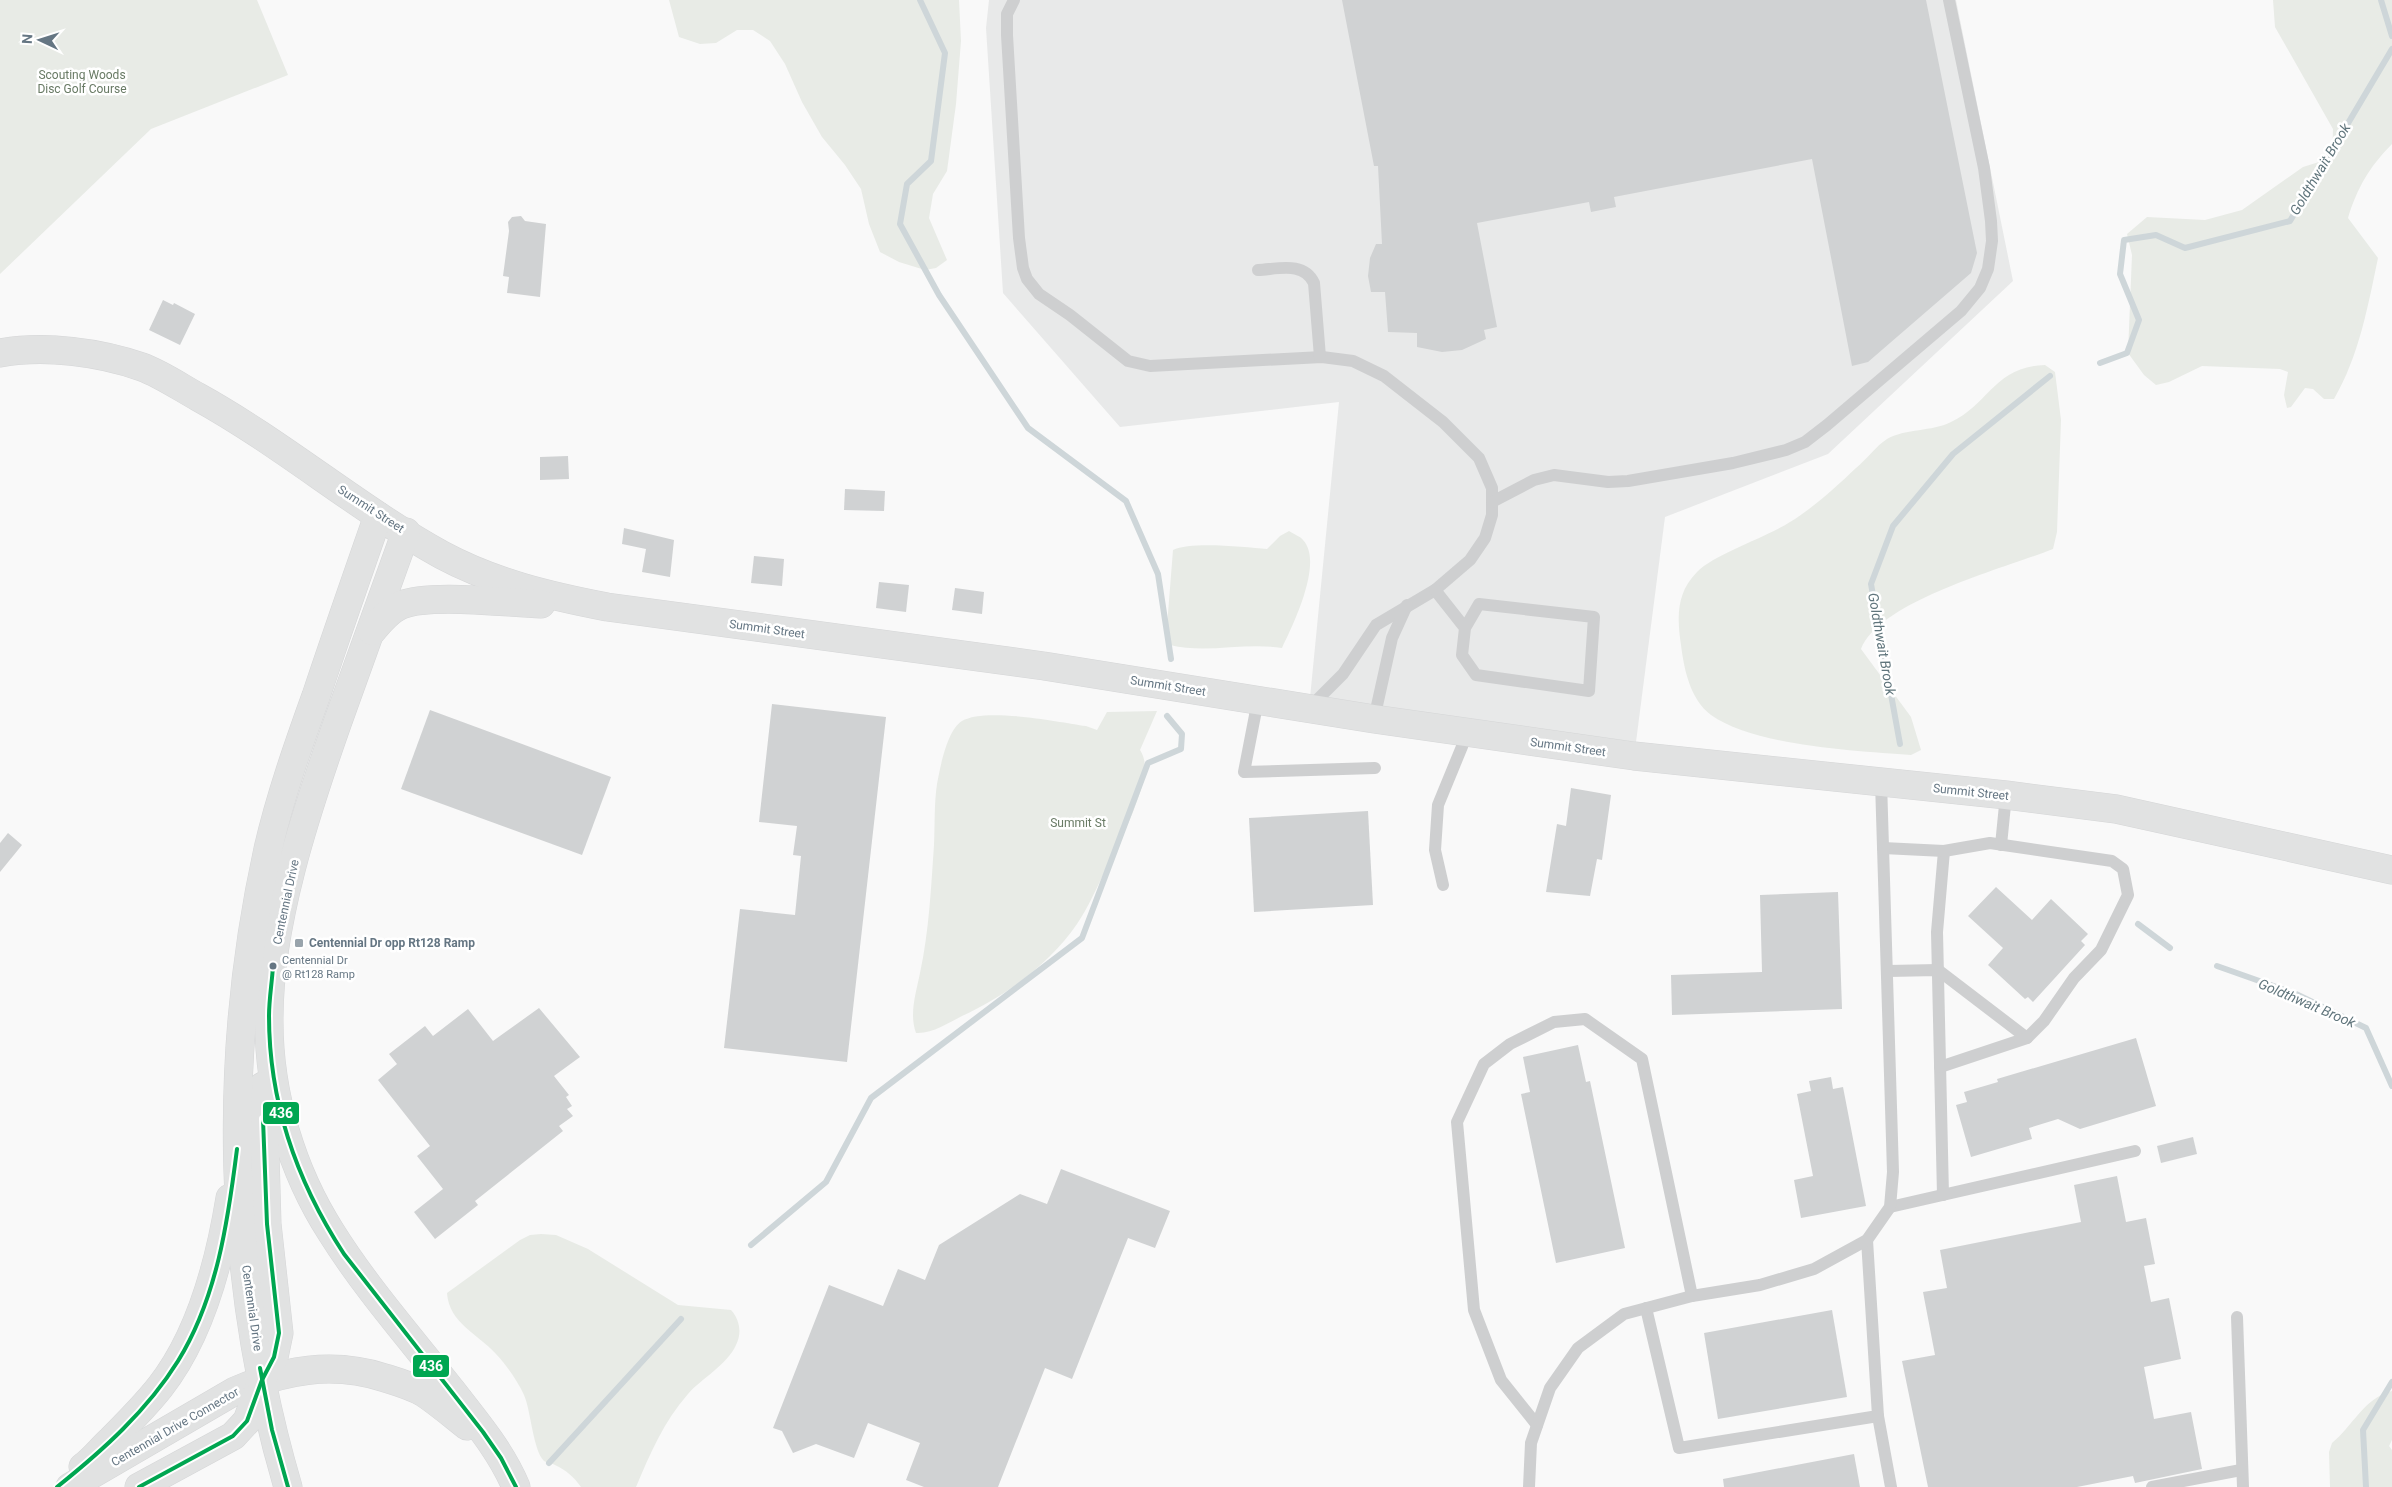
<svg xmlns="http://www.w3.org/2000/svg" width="2392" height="1487" viewBox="0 0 2392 1487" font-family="Roboto,sans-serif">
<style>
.built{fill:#e8e9e9}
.green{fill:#e8ebe6}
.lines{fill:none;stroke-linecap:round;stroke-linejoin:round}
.stream{stroke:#ced6d9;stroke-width:6}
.building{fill:#d0d2d3}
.secondary-casing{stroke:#d5d6d7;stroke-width:29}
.lane{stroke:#cecfd0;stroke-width:12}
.secondary{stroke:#e1e2e2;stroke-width:28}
.bus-1-casing{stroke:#fff;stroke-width:8}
.bus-1{stroke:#00a651;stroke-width:4}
.poi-dot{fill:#99a4ac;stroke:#fff;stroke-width:2}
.bus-dot{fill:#657683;stroke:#fff;stroke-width:2}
.labels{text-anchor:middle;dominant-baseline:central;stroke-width:5;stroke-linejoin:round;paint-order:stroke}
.bus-label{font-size:11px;fill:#657683;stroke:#fff;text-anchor:start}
.park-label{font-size:12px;fill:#687a64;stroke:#fff}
.street-label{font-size:12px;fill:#657683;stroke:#fff}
.poi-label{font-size:12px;font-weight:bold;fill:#657683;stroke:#fff;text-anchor:start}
.water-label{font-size:14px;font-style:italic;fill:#60757c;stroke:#fff}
.line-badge{stroke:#fff;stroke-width:2}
.badge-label{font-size:14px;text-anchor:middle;font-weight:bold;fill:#fff}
</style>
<rect width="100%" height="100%" fill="#f9f9f9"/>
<path class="built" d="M 989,0 L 1956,0 L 2013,281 L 1828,454 L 1665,517 L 1636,742 L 1310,698 L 1339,402 L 1120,427 L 1003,293 L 986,28 Z"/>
<g class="green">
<path d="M 0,0 L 257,0 L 288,75 L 151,129 L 0,274 Z"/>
<path d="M 669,0 L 959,0 L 961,41 L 956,104 L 947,171 L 933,194 L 929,218 L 947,260 L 936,268 L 925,270 L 899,262 L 880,252 L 869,224 L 861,189 L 845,165 L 822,137 L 802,102 L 785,64 L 770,41 L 753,30 L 737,30 L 716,43 L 700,44 L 679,37 Z"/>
<path d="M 2273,0 L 2392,0 L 2392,144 C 2370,166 2357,188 2348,218 L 2378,258 C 2368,306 2359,356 2334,399 L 2324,399 L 2313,389 L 2305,388 L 2291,407 L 2287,408 L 2284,395 L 2288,372 L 2280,369 L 2202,366 L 2169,382 L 2156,385 L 2144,375 L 2128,353 L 2132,255 L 2127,234 L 2147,217 L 2205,220 L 2242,210 L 2303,167 L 2319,162 L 2332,164 L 2333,129 L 2275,27 Z"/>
<path d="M 2045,365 L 2055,372 L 2061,420 L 2057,532 L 2053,549 C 2006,568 1881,600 1861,649 L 1911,717 L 1921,750 L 1911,755 C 1858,751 1754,746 1711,715 C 1690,699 1684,669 1681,645 C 1677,618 1676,593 1697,572 C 1715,554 1765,538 1790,522 C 1812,509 1837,486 1856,468 C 1866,460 1876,446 1887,439 C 1907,428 1931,432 1951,422 C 1989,404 1995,366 2045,365 Z"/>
<path d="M 1289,531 C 1293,534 1300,536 1303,540 C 1324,562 1293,625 1282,648 C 1245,642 1206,654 1170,645 L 1167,626 L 1173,550 C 1191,541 1245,547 1267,549 L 1280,536 Z"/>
<path d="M 1157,711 L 1140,750 C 1152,768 1139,794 1133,812 C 1125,832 1115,851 1105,871 C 1096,889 1088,908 1077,924 C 1050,964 1005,996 962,1016 C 948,1023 932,1034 916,1033 C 909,1014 916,993 920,973 C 929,931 931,888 934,845 C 935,825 934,804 937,784 C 940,768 947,730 962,721 C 985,707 1058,722 1086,726 L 1097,730 L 1107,712 Z"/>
<path d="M 541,1234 L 556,1235 L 588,1249 L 678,1305 L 731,1310 C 740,1320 742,1333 736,1345 C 727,1365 702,1378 688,1394 C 664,1421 650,1454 636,1487 L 581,1487 C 574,1477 566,1470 555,1465 C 552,1463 547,1463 544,1461 C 533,1450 531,1411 524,1395 C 517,1380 507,1366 496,1354 C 478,1334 449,1323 447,1293 L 520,1240 L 530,1235 Z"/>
<path d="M 2392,1391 L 2392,1440 L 2389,1446 L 2392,1450 L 2392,1487 L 2330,1487 L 2329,1452 L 2332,1443 C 2352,1427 2365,1397 2392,1391 Z"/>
</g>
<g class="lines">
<g class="stream">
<path d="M 920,0 L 945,53 L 931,161 L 907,184 L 900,224 L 939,295 L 1028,428 L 1126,501 L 1158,574 L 1171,659"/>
<path d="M 2381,0 L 2392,36"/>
<path d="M 2100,363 L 2127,353 L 2139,320 L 2120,274 L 2124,240 L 2156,235 L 2185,248 L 2290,221 L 2392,49"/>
<path d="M 1900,744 L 1871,584 L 1893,526 L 1953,454 L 2050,376"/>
<path d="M 2138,924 L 2170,948"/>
<path d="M 2217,966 L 2296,994 L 2366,1028 L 2392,1086"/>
<path d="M 751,1245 L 826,1182 L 871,1098 L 1082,938 L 1148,763 L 1181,749 L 1182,734 L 1167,716"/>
<path d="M 549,1463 L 681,1319"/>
<path d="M 2366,1487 L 2363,1430 L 2392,1382"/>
</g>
</g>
<g class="building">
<path d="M 1342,0 L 1926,0 L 1977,253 L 1971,273 L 1868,362 L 1852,366 L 1812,159 L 1614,197 L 1616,207 L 1591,212 L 1589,202 L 1477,223 L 1497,327 L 1484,330 L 1486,339 L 1462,350 L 1442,352 L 1417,347 L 1417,333 L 1388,332 L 1385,292 L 1371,292 L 1368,276 L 1370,258 L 1376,244 L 1382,244 L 1378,166 L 1374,166 Z"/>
<path d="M 521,216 L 525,221 L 546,224 L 540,297 L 507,293 L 509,277 L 503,276 L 509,231 L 508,222 L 512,217 Z"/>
<path d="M 163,300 L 173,305 L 174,303 L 195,314 L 180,345 L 149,330 Z"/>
<path d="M 568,456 L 569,479 L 540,480 L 540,457 Z"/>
<path d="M 845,489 L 885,491 L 884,511 L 844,510 Z"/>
<path d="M 624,528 L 674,540 L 670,577 L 642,572 L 646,549 L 622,544 Z"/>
<path d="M 754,556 L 784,559 L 782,586 L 751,583 Z"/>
<path d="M 879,582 L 909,585 L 906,612 L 876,608 Z"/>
<path d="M 955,588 L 984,592 L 982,614 L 952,610 Z"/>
<path d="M 772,704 L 886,717 L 847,1062 L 724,1048 L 740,909 L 795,915 L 801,856 L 793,855 L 797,826 L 759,822 Z"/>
<path d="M 430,710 L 611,777 L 582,855 L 401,789 Z"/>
<path d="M 1571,788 L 1611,795 L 1602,860 L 1597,859 L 1590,896 L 1546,892 L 1557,824 L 1566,826 Z"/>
<path d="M 1368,811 L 1373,905 L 1254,912 L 1249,818 Z"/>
<path d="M 8,833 L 22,845 L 0,872 L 0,843 Z"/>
<path d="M 1996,887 L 2032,920 L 2051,899 L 2088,934 L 2081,941 L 2085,945 L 2033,1002 L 2028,997 L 2025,999 L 1988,965 L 2003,948 L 1968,916 Z"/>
<path d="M 1838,892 L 1842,1009 L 1672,1015 L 1671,975 L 1762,972 L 1760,895 Z"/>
<path d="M 539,1008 L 580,1057 L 554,1076 L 569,1095 L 566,1097 L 572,1106 L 567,1109 L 573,1116 L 559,1126 L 563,1131 L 475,1201 L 478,1205 L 435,1239 L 414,1212 L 443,1189 L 417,1156 L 430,1146 L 378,1080 L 397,1064 L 389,1054 L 425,1026 L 433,1036 L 468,1009 L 493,1041 Z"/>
<path d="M 2136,1038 L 2156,1106 L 2080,1129 L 2058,1119 L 2029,1128 L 2032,1139 L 1971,1157 L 1956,1105 L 1967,1102 L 1964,1092 L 1998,1082 L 1997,1079 Z"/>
<path d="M 1578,1045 L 1586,1082 L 1590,1081 L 1625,1248 L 1556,1263 L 1521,1094 L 1530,1092 L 1523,1057 Z"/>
<path d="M 1831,1077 L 1833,1089 L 1843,1087 L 1866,1206 L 1801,1218 L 1794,1180 L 1813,1176 L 1797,1094 L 1811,1091 L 1809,1081 Z"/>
<path d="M 2193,1137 L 2197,1154 L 2161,1163 L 2157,1146 Z"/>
<path d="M 1061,1169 L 1170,1211 L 1155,1248 L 1128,1238 L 1072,1379 L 1045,1368 L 998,1487 L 924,1487 L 906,1480 L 920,1443 L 868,1423 L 854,1458 L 816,1444 L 793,1453 L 782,1431 L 773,1428 L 829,1285 L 883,1306 L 898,1269 L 925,1280 L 939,1245 L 1020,1194 L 1047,1204 Z"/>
<path d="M 2117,1176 L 2126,1222 L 2146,1218 L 2155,1264 L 2144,1266 L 2151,1302 L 2169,1298 L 2181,1359 L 2144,1367 L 2154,1419 L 2191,1412 L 2202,1469 L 2135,1483 L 2133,1476 L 2077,1487 L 1928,1487 L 1902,1361 L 1935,1355 L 1923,1292 L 1947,1288 L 1940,1250 L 2081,1222 L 2074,1185 Z"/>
<path d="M 1832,1310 L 1847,1397 L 1718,1419 L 1704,1333 Z"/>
<path d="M 1854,1454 L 1860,1487 L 1724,1487 L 1723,1479 Z"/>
</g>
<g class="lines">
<g class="secondary-casing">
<g id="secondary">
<path d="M 0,353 C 45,345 99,352 142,367 C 161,374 180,387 198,397 C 283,444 357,508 442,555 C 494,583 550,596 607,607 L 1044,666 L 1374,719 L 1634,756 L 2006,795 L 2116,809 L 2392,870"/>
<path d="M 406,532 C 383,595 361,658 338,721 C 306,812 268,925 269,1022 C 269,1095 292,1171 331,1232 C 366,1288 411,1339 452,1391 C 476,1422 501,1451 516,1487"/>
<path d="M 372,631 C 380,621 389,610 401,605 C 430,593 507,603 541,604"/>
<path d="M 83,1467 C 94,1459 101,1449 111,1440 C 128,1423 145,1406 160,1387 C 200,1336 220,1260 230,1198"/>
<path d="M 70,1487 L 235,1391 C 285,1370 332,1361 385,1378 C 398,1382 412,1386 424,1393 C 439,1403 453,1415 467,1426"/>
<path d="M 139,1487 L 233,1436 L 247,1421 L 262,1380 L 274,1357 L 279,1333 L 267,1224 L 263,1086"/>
<path d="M 288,1487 C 227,1281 222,1058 268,849 C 280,797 298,746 316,696 C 336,636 357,576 378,516"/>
</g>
</g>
<g class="lane">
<path d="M 1014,0 L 1007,14 L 1007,35 L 1019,238 L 1023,268 L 1027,279 L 1039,294 L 1070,315 L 1128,361 L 1150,366 L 1322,357 L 1353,361 L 1384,376 L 1443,422 L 1479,458 L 1492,488 L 1492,515 L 1485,538 L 1470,560 L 1435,590 L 1376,625 L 1343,674 L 1310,707"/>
<path d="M 1258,270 C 1278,269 1304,261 1314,283 L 1320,357"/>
<path d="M 1492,502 L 1534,480 L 1554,475 L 1608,482 L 1628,481 L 1733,463 L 1786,450 L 1805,442 L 1827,425 L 1961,311 L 1980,288 L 1988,269 L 1992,241 L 1991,221 L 1984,168 L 1949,0"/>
<path d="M 1435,590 L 1465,628 L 1479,604 L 1594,617 L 1589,691 L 1476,675 L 1462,655 L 1465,628"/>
<path d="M 1258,700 L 1244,772 L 1375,768"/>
<path d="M 1374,719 L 1392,638 L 1407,605"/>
<path d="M 2001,845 L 2006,795"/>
<path d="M 1883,848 L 1944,851 L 1937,932 L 1943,1195"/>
<path d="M 1443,885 L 1435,850 L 1438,805 L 1468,732"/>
<path d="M 1888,971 L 1938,970 L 2027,1038"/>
<path d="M 1940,1067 L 2027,1038 L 2044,1021 L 2074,978 L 2101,950 L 2128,895 L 2123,869 L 2112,861 L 1990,843 L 1944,851"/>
<path d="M 1890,1207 L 2135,1151"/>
<path d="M 1646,1308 L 1679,1448 L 1878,1416 L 1867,1240"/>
<path d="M 2237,1317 L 2243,1487"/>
<path d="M 1878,1416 L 1891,1487"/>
<path d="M 1537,1425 L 1501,1380 L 1474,1310 L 1457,1122 L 1484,1064 L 1510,1044 L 1554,1022 L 1585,1019 L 1642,1059 L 1692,1296"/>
<path d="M 1529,1487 L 1531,1443 L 1550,1388 L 1578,1348 L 1624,1314 L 1692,1296 L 1760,1285 L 1814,1269 L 1867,1240 L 1890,1207 L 1893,1172 L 1881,782"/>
<path d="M 2152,1487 L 2241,1470"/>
</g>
<use href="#secondary" class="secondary"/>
<g class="bus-1-casing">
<g id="bus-1">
<path d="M 273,966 C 272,983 269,999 269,1016 C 269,1102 297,1182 344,1254 L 483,1432 L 501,1458 L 516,1487"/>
<path d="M 260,1368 L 272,1430 L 288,1487"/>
<path d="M 57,1487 C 102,1451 147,1411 178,1361 C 217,1298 228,1221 237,1149"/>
<path d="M 139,1487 L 233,1436 L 247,1421 L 262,1380 L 274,1357 L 279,1333 L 267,1224 L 263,1119"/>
</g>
</g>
<use href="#bus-1" class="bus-1"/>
</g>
<rect class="poi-dot" x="294" y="938" width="10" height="10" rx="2.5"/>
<circle class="bus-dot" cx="273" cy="966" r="4.5"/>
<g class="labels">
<g class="bus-label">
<text x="282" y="960">Centennial Dr<tspan x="282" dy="14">@ Rt128 Ramp</tspan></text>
</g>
<g class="park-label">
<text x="82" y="75">Scouting Woods<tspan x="82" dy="14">Disc Golf Course</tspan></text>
<text x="1078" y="823">Summit St</text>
</g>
<g class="street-label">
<text transform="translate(371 509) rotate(33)">Summit Street</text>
<text transform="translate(767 629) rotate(8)">Summit Street</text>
<text transform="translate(1168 686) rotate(9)">Summit Street</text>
<text transform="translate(1568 747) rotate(8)">Summit Street</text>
<text transform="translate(1971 792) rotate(6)">Summit Street</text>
<text transform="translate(286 902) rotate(-78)">Centennial Drive</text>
<text transform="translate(252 1308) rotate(82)">Centennial Drive</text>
<text transform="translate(175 1427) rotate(-30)">Centennial Drive Connector</text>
</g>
<g class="poi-label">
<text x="309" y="943">Centennial Dr opp Rt128 Ramp</text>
</g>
<g class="water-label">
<text transform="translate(2320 169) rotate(-59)">Goldthwait Brook</text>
<text transform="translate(1882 644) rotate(80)">Goldthwait Brook</text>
<text transform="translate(2307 1003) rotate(23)">Goldthwait Brook</text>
</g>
</g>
<g class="line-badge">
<rect x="262" y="1101" width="38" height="24" rx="5" fill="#00a651"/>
<rect x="412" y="1354" width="38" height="24" rx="5" fill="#00a651"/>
</g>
<g class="badge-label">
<text x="281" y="1118">436</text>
<text x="431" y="1371">436</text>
</g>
<g transform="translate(40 40) rotate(274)" stroke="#ffffff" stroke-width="4" paint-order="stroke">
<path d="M0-4L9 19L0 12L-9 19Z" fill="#657683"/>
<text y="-8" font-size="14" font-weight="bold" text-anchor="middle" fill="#657683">N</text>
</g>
</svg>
